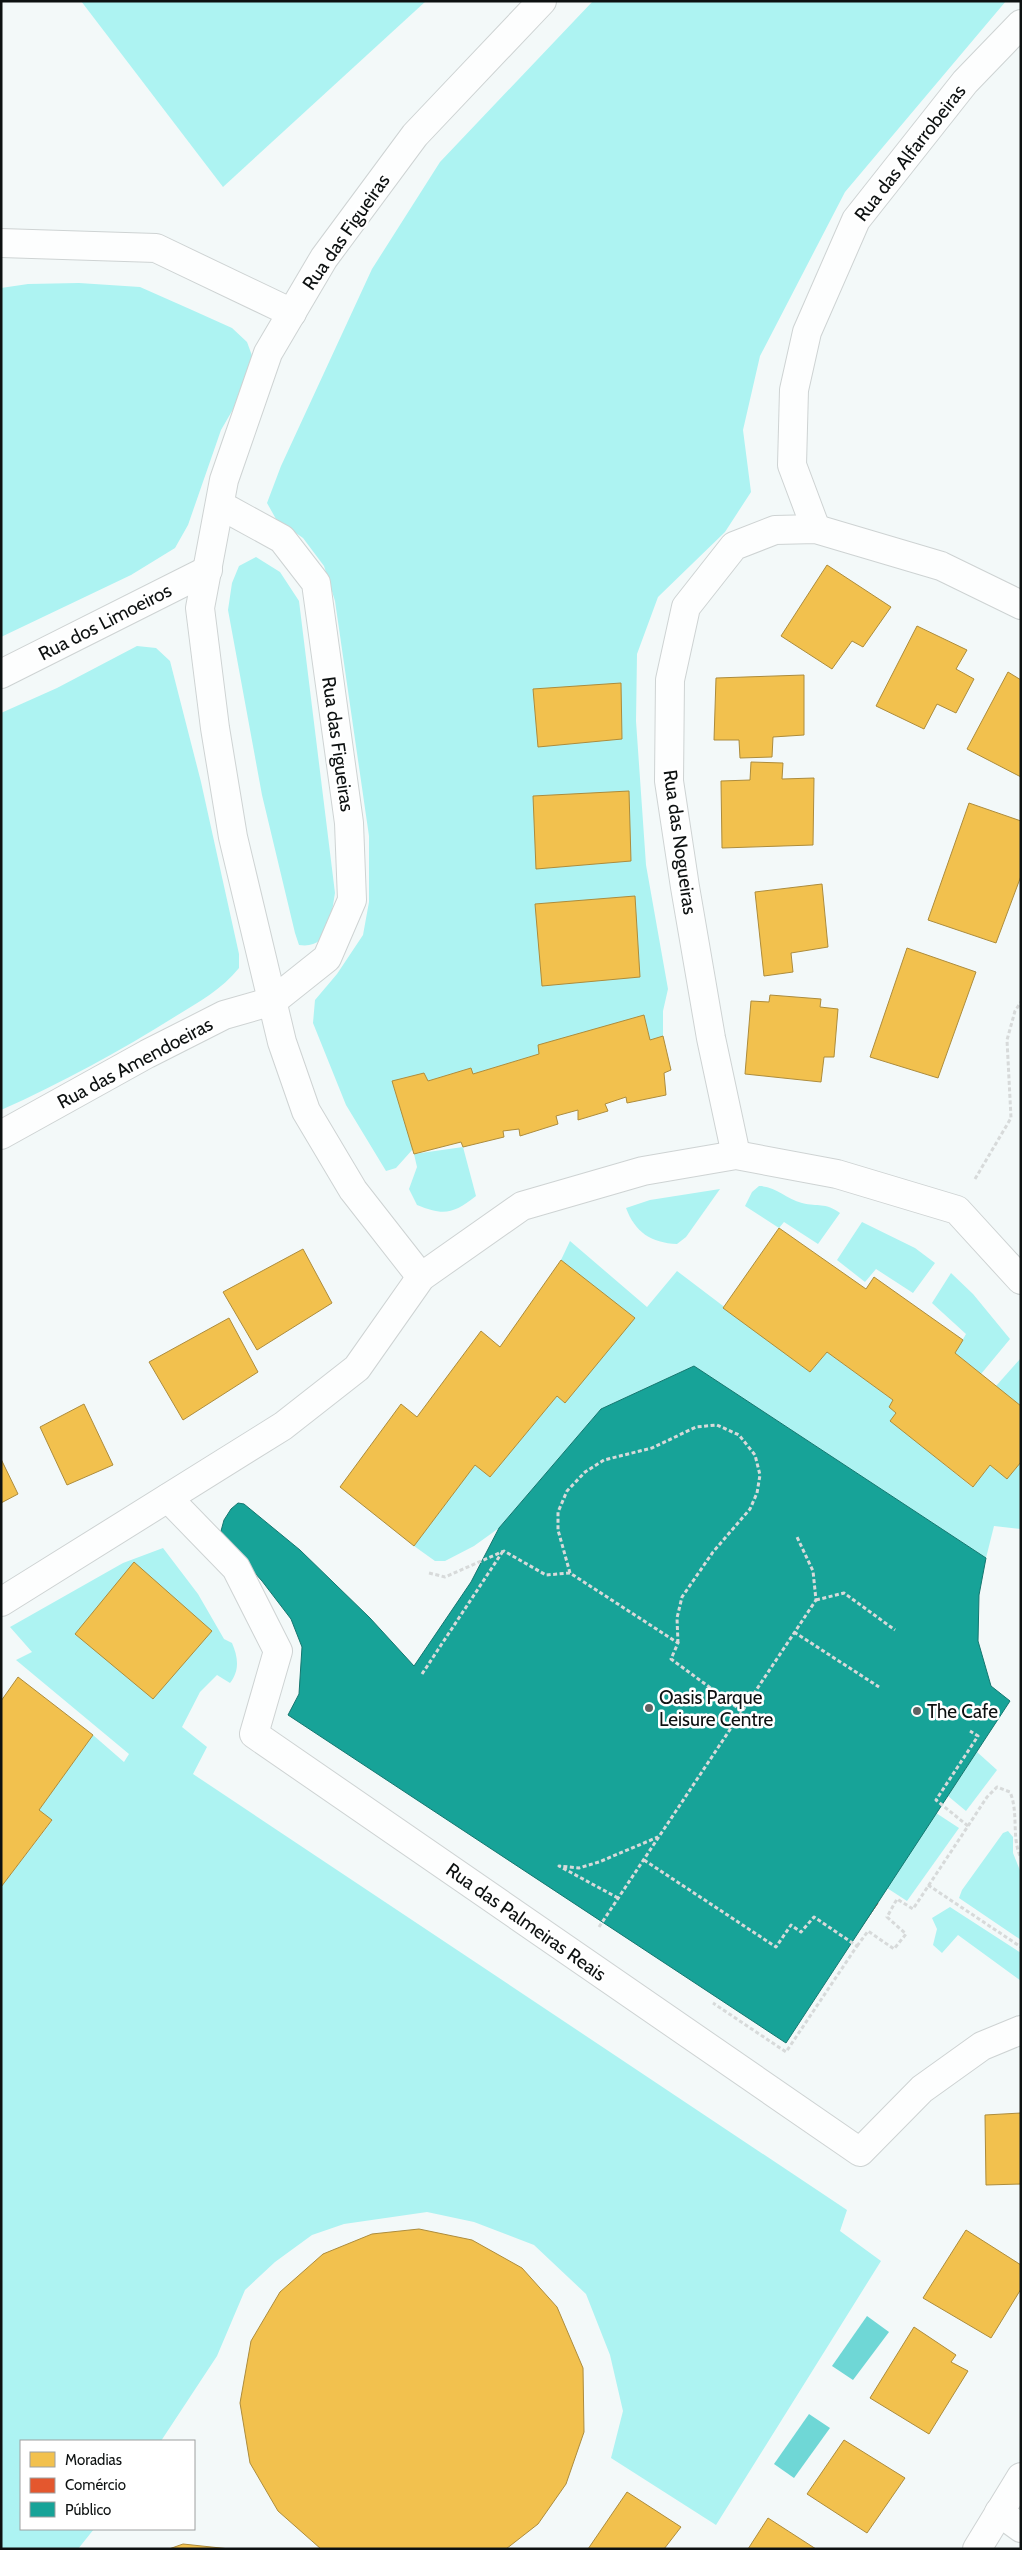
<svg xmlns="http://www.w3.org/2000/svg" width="1022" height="2550" viewBox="0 0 1022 2550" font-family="Cabin,sans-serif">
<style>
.green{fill:#adf3f2}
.water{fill:#6fd7d6}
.homes{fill:#f2c14e;stroke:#ad8c3c}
.shops{fill:#e4572e;stroke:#a44225}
.public{fill:#17a398;stroke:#147770}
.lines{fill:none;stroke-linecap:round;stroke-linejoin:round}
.minor-casing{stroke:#ced3d3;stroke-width:30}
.path{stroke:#d7dada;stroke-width:3;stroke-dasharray:4 2.5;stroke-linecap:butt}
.minor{stroke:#fdfefe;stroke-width:28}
.poi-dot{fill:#5e6262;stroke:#fff;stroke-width:2}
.labels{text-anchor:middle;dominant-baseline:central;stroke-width:5;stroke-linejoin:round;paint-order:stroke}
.street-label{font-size:19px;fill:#0d1111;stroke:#fff}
.poi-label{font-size:19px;fill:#0d1111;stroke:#fff;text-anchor:start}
</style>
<rect width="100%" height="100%" fill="#f3f9f9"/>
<g class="green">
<path d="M 81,1 L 426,1 L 223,187 Z"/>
<path d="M 593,1 L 1006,1 L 845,192 L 760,356 L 743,430 L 751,492 L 725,532 L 658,597 L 637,654 L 636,721 L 646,865 L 668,989 L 663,1011 L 663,1036 L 650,1040 L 644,1015 L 539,1054 L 473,1074 L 471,1068 L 428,1081 L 424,1073 L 392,1081 L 413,1149 L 396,1168 L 386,1171 L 346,1105 L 313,1023 L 315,1000 L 337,974 L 363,935 L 369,902 L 369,836 L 335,601 L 324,566 L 303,538 L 276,519 L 267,503 L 281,466 L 372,269 L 440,162 Z"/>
<path d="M 79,283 L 140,287 L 192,310 L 232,328 L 247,342 L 254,361 L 243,392 L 221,430 L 188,525 L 175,548 L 131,575 L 1,637 L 1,288 L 28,284 Z"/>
<path d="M 256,557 L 280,572 L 299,601 L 335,893 C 331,915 330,950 299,945 L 295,933 L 262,795 L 228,610 L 232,583 L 239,566 Z"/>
<path d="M 137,646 L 156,648 L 170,661 L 201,782 L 239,954 L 239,968 C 222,989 199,1002 176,1016 C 120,1051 62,1083 1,1110 L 1,713 L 57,688 Z"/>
<path d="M 463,1147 L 476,1196 C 453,1214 444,1216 417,1205 L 409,1189 L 417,1167 L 414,1154 Z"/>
<path d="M 759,1186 C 776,1186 786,1199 802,1203 C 819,1207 824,1202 840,1213 L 818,1244 L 784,1222 L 779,1228 L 745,1206 L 752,1192 Z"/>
<path d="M 720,1189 L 686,1237 L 677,1244 C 651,1243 635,1232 626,1208 L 650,1200 Z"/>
<path d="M 862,1222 L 915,1248 L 935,1263 L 913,1293 L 876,1269 L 865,1282 L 837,1260 Z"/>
<path d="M 570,1241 L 647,1307 L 677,1271 L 810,1372 L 827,1352 L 893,1400 L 889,1407 L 896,1413 L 891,1421 L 972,1487 L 990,1465 L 1007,1479 L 1021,1462 L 1021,1529 L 994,1526 L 986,1558 L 694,1366 L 601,1409 L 499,1528 L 474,1546 L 445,1561 L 435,1561 L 414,1546 L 475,1465 L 490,1477 L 557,1396 L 565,1403 L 634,1318 L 561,1260 Z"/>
<path d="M 951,1273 L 973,1294 L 1010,1339 L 981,1374 L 955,1353 L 966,1334 L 932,1303 Z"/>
<path d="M 1021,1358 L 1021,1406 L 996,1386 Z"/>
<path d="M 163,1548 L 198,1594 L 224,1639 L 232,1643 C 238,1657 240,1670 230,1683 L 217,1675 L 200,1692 L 182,1727 L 207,1747 L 193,1774 L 847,2210 L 840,2231 L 881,2261 L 716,2525 L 611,2458 L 623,2411 L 610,2355 L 586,2294 L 534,2245 L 474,2222 L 427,2212 L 344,2224 L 312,2235 L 275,2262 L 245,2290 L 217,2356 L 161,2441 L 21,2441 L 21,2529 L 94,2529 L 78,2549 L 1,2549 L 1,1887 L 52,1821 L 39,1810 L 93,1735 L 124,1762 L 129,1754 L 16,1660 L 32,1652 L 10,1627 L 123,1563 Z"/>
<path d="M 977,1752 L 997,1770 L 966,1811 L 948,1796 Z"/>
<path d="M 936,1813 L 959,1828 L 907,1901 L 887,1888 Z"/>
<path d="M 1008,1831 L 1013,1837 L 1013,1853 L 1021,1873 L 1021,1940 L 959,1898 L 962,1890 L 1003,1833 Z"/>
<path d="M 950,1907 L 1021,1953 L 1021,1981 L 958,1935 L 942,1953 L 933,1945 L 937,1929 L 932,1918 Z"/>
</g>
<g class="water">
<path d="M 867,2316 L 889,2332 L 853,2380 L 832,2366 Z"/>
<path d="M 809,2414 L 830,2428 L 794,2478 L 774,2464 Z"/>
</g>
<g class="homes">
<path d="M 827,565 L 891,607 L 863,647 L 852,641 L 832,669 L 781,636 Z"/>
<path d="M 917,626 L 967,650 L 956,669 L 974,679 L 956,713 L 937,704 L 924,729 L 876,706 Z"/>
<path d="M 1008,672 L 1021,680 L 1021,777 L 967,749 Z"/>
<path d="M 804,675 L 804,735 L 773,737 L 772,757 L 740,758 L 739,740 L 714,740 L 716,678 Z"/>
<path d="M 621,683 L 622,739 L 538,747 L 533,689 Z"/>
<path d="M 751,762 L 783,763 L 782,779 L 814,778 L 813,845 L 722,848 L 721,781 L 750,780 Z"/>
<path d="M 629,791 L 631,861 L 536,869 L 533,796 Z"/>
<path d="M 969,803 L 1021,821 L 1021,876 L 996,943 L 928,920 Z"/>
<path d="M 822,884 L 828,947 L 791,953 L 793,972 L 764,976 L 755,892 Z"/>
<path d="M 635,896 L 640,977 L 542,986 L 535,904 Z"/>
<path d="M 907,948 L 976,972 L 938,1078 L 870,1057 Z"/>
<path d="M 770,995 L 821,999 L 820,1007 L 838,1009 L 834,1057 L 824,1057 L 821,1082 L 745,1074 L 751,1001 L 769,1002 Z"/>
<path d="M 644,1015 L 650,1040 L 663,1036 L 671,1070 L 664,1073 L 666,1095 L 627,1103 L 626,1097 L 605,1104 L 608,1111 L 578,1120 L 578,1110 L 556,1116 L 558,1124 L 520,1136 L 519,1129 L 503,1131 L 504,1137 L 463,1147 L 461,1142 L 414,1154 L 392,1081 L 424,1073 L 428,1081 L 471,1068 L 473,1074 L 539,1054 L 538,1045 Z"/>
<path d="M 779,1228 L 866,1289 L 874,1277 L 963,1340 L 955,1353 L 1021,1406 L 1021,1462 L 1007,1479 L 990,1465 L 973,1487 L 890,1421 L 896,1413 L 889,1407 L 893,1400 L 827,1352 L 810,1372 L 723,1308 Z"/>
<path d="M 303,1249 L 332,1303 L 257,1350 L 223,1292 Z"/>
<path d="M 561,1260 L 635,1318 L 565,1403 L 557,1396 L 490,1477 L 475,1465 L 414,1546 L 340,1487 L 401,1404 L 417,1417 L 481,1331 L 500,1347 Z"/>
<path d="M 229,1318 L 258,1372 L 183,1420 L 149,1362 Z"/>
<path d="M 84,1404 L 113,1465 L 67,1485 L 40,1427 Z"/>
<path d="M 803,1453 L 816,1461 L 802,1486 L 789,1480 Z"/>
<path d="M 1,1459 L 18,1494 L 1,1503 Z"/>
<path d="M 910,1510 L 921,1542 L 891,1555 L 879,1522 Z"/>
<path d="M 134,1562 L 212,1631 L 153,1699 L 75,1634 Z"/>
<path d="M 895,1565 L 965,1609 L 943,1638 L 874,1595 Z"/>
<path d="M 18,1677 L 93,1735 L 39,1810 L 52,1820 L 1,1887 L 1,1701 Z"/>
<path d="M 1021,2113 L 1021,2184 L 986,2185 L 985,2115 Z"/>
<path d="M 419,2229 L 472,2240 L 522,2268 L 557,2307 L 583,2368 L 584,2432 L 566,2484 L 538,2524 L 506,2549 L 321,2549 L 278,2511 L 250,2463 L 240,2403 L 251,2341 L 280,2292 L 323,2254 L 372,2234 Z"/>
<path d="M 966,2230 L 1021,2265 L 1021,2289 L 991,2338 L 923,2298 Z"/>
<path d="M 914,2327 L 956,2355 L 951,2362 L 968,2371 L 929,2434 L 870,2398 Z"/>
<path d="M 844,2440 L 905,2478 L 867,2533 L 807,2494 Z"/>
<path d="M 627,2492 L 681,2527 L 664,2549 L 588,2549 Z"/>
<path d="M 768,2518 L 816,2549 L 748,2549 Z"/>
<path d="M 183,2544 L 230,2549 L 169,2549 Z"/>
</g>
<path class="shops" d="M 902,1652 L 974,1701 L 969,1710 L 979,1719 L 963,1741 L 958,1738 L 938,1772 L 941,1777 L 862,1891 L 878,1903 L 860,1929 L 849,1922 L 844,1928 L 816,1906 L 800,1929 L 790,1922 L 777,1942 L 664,1867 L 676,1848 L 663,1839 L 700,1781 L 711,1789 L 787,1674 L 857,1720 Z"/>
<path class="public" d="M 694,1366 L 986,1558 L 979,1595 L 978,1641 L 991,1686 L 1010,1701 L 786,2043 L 288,1715 L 299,1694 L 302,1647 L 291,1619 L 262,1581 L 228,1543 L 221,1531 L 224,1520 L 231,1509 L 238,1503 L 244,1504 L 300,1550 L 370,1618 L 414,1666 L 471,1582 L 499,1528 L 601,1409 Z"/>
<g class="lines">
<g class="minor-casing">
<g id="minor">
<path d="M 1,243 L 156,248 L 292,313"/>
<path d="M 816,529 L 792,465 L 794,390 L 807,332 L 856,220 L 965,82 L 1021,24"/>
<path d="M 1,674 L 208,570"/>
<path d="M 1,1135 L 147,1054 L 224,1015 L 273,1001 L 327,958 L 352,900 L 349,823 L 316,583 L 282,539 L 220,505"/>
<path d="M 736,1155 L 711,1038 L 685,887 L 669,781 L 670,680 L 686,607 L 734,546 L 775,530 L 816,529 L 941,566 L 1021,605"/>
<path d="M 421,1277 L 353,1190 L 306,1111 L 282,1042 L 233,837 L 215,728 L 200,608 L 224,480 L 268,353 L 324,258 L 415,135 L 542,1"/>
<path d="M 168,1498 L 236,1568 L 278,1651 L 254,1734 L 860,2152 L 922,2089 L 982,2046 L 1021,2030"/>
<path d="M 1,1602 L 283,1426 L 357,1368 L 421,1277 L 522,1206 L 643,1171 L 736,1155 L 837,1174 L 957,1210 L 1021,1280"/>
<path d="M 999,2512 L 1021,2528"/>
<path d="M 977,2549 L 1021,2477"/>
</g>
</g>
<g class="path">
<path d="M 975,1179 L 1011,1118 L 1007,1040 L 1015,1011 L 1021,1002"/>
<path d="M 429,1573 L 445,1577 L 504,1551 L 546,1575 L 570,1573 L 678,1643 L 671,1659 L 742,1711"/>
<path d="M 570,1573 L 558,1530 L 558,1512 L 567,1491 L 585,1472 L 604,1460 L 652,1448 L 696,1427 L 717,1425 L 739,1435 L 755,1455 L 760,1475 L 757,1493 L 750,1509 L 713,1552 L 682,1597 L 677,1618 L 678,1643"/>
<path d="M 816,1600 L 844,1593 L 895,1630"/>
<path d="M 794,1632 L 879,1687"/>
<path d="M 422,1674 L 503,1551"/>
<path d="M 968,1826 L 987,1797 L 997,1787 L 1010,1792 C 1019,1813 1011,1838 1021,1858"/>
<path d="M 644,1860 L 776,1947 L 791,1925 L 801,1932 L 814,1917 L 857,1946 L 786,2052 L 713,2003"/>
<path d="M 928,1885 L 1021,1947"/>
<path d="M 618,1898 L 559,1866 L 579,1868 L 599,1862 L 658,1837"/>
<path d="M 599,1927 L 816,1600 L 813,1571 L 797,1537"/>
<path d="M 857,1946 L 868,1931 L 894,1949 L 906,1934 L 887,1917 L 897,1899 L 913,1909 L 968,1826 L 936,1800 L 978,1736 L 970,1731"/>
</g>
<use href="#minor" class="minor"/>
</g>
<g class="poi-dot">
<circle cx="649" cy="1708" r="5"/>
<circle cx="917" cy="1711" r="5"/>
</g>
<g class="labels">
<g class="street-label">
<text transform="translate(910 153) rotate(-52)">Rua das Alfarrobeiras</text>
<text transform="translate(346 232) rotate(-55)">Rua das Figueiras</text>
<text transform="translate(105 622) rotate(-27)">Rua dos Limoeiros</text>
<text transform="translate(338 744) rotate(82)">Rua das Figueiras</text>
<text transform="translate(680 842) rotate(82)">Rua das Nogueiras</text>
<text transform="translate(135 1063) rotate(-28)">Rua das Amendoeiras</text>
<text transform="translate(526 1922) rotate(35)">Rua das Palmeiras Reais</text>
</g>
<g class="poi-label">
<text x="659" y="1697">Oasis Parque<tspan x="659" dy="22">Leisure Centre</tspan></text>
<text x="927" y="1711">The Cafe</text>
</g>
</g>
<rect width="1022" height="2550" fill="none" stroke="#0d1111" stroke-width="5"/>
<rect x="20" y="2440" width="175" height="90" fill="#ffffff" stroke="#9ea0a0"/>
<rect x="30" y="2452" width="25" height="15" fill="#f2c14e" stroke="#9ea0a0"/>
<text x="65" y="2465" font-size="15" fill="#0d1111">Moradias</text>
<rect x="30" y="2478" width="25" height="15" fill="#e4572e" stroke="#9ea0a0"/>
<text x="65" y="2490" font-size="15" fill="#0d1111">Comércio</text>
<rect x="30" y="2502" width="25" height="15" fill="#17a398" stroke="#9ea0a0"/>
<text x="65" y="2515" font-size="15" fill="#0d1111">Público</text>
</svg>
